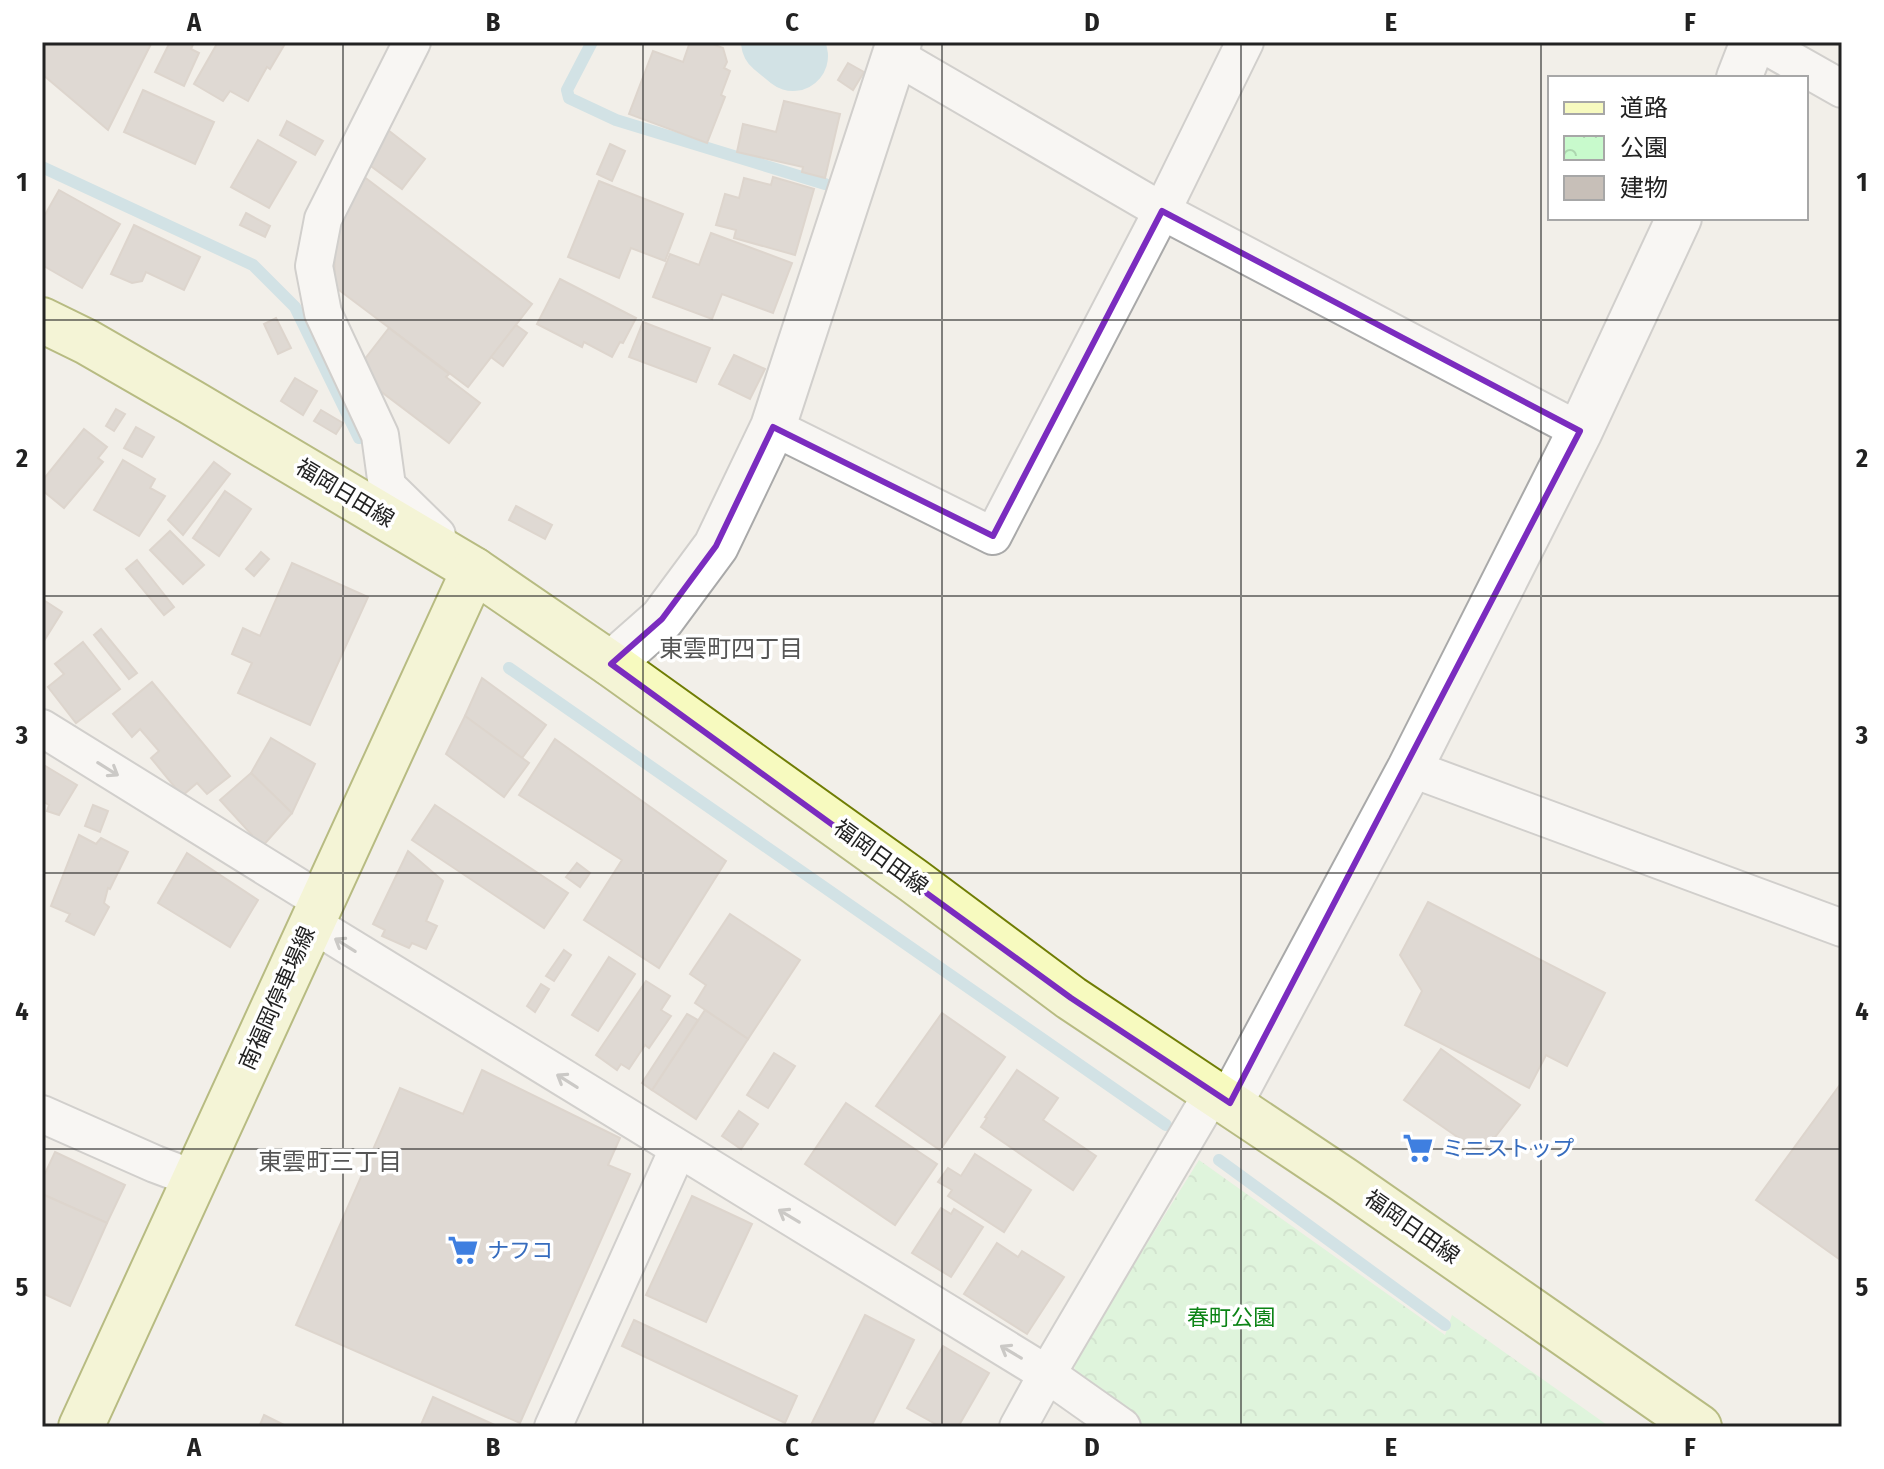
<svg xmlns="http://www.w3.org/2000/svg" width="1884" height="1469" viewBox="0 0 1884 1469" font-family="'Fira Sans Condensed','Noto Sans JP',sans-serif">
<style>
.park{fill:url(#park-crowns)}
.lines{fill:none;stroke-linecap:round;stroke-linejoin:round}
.stream{stroke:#aad3df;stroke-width:12}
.river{stroke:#aad3df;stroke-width:70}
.building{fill:#c7bfb8;stroke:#c4b6ab;stroke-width:2}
.minor-casing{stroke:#a9a9a9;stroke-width:40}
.tertiary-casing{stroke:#a9a9a9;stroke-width:48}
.secondary-casing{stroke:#707d05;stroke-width:48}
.minor{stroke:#fff;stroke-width:36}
.tertiary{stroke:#fff;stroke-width:44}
.secondary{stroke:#f7fabf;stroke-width:44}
.oneway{stroke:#9c9c9c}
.marked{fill:none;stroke:#7b2cbf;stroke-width:6;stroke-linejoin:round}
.grid{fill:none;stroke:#222;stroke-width:2;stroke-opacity:0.55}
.labels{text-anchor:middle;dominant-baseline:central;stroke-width:7;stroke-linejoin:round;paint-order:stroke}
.street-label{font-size:22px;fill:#222;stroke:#fff}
.shop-label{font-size:22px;fill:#366cbe;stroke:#fff;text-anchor:start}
.park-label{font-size:22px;fill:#0c8416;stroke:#fff}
.neighbourhood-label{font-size:24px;fill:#555;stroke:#fff}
.neatline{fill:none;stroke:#222;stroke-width:3}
.grid-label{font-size:26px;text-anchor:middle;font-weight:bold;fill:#222}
</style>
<defs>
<pattern id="park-crowns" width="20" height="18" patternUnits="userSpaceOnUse" patternTransform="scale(2)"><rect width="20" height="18" fill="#c8facc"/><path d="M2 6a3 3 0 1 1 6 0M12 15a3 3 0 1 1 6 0" fill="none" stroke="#acd6af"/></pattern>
</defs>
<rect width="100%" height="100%" fill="#f2efe9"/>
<path class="park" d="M 1199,1160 L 1445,1335 L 1452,1315 L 1610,1427 L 1138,1427 L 1076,1385 L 1074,1361 Z"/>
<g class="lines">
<g class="stream">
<path d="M 592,42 L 567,90 L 569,98 L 616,120 L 825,184"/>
<path d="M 42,167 L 253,265 L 295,307 L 359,438"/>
<path d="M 509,668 L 1166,1125"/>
<path d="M 1219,1160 L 1445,1325"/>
</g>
<path class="river" d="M 776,42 L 793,56"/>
</g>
<g class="building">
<path d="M 42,42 L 152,42 L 108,130 L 42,74 Z"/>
<path d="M 170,42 L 194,42 L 191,49 L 199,53 L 184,86 L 155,72 Z"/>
<path d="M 218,42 L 286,42 L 270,69 L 267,67 L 248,101 L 230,91 L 223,101 L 194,84 Z"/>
<path d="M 690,42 L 707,42 L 723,48 L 727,62 L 724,68 L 730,71 L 721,95 L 725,97 L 707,143 L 629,114 L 653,51 L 683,62 Z"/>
<path d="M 848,63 L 864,72 L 853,90 L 838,80 Z"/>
<path d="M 143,90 L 214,122 L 195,164 L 124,132 Z"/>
<path d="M 784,101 L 840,114 L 825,178 L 802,172 L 803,167 L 737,152 L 743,124 L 776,132 Z"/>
<path d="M 287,121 L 323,141 L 315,155 L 280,135 Z"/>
<path d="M 388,130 L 425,159 L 402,189 L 364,161 Z"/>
<path d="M 258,140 L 296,162 L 269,208 L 231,187 Z"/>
<path d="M 610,144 L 625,151 L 612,181 L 597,174 Z"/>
<path d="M 363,176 L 532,304 L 468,387 L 335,287 L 334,213 Z"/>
<path d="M 773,177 L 814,189 L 795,255 L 734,238 L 736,230 L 716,225 L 725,194 L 739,198 L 744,178 L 771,185 Z"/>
<path d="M 599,181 L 683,214 L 665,261 L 631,248 L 619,278 L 568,257 Z"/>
<path d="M 59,190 L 120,224 L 82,288 L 42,265 L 42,220 Z"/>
<path d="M 246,213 L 270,226 L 265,237 L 240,225 Z"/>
<path d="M 134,225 L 200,257 L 184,290 L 146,272 L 142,281 L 132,283 L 111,274 Z"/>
<path d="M 711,233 L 792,263 L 773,313 L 722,294 L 712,319 L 653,297 L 670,254 L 699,265 Z"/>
<path d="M 560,279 L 636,318 L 623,343 L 620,342 L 612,357 L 584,342 L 582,347 L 537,324 Z"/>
<path d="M 276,318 L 291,348 L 278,354 L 264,324 Z"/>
<path d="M 643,322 L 710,348 L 696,382 L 629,357 Z"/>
<path d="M 516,325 L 527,333 L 503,366 L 491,357 Z"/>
<path d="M 389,328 L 449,374 L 446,377 L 480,403 L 449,443 L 379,390 L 364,360 Z"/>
<path d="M 734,355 L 765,369 L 750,399 L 719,384 Z"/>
<path d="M 295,378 L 317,391 L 303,415 L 281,401 Z"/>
<path d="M 116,409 L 125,414 L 114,431 L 106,426 Z"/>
<path d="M 321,410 L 343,423 L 336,434 L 314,421 Z"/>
<path d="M 136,427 L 154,437 L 142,457 L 124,448 Z"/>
<path d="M 84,429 L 107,447 L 98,458 L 103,462 L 64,508 L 42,490 L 42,481 Z"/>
<path d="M 123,460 L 155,479 L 150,488 L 165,496 L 139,536 L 94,510 Z"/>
<path d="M 214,462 L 230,474 L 183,535 L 168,520 Z"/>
<path d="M 225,491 L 251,509 L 219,556 L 193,538 Z"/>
<path d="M 516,506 L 552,525 L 545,539 L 509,520 Z"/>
<path d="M 170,531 L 204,565 L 183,584 L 150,550 Z"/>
<path d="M 261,552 L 269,559 L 254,576 L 246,569 Z"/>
<path d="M 137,560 L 174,607 L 164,615 L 126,569 Z"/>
<path d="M 292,563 L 368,597 L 310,725 L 238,693 L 252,663 L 232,654 L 243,628 L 260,636 Z"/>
<path d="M 42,599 L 62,612 L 42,644 Z"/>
<path d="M 101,629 L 137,673 L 129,679 L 94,635 Z"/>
<path d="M 83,642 L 120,689 L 76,723 L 48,687 L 64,674 L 55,664 Z"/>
<path d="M 482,678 L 546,725 L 522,758 L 465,716 Z"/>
<path d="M 152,682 L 230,776 L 207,794 L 197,783 L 182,796 L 151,758 L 159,751 L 140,729 L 132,737 L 113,714 Z"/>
<path d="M 465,716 L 529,763 L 504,797 L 446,754 Z"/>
<path d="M 271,738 L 315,764 L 292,813 L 251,773 Z"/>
<path d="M 555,739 L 726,861 L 659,968 L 584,920 L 622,860 L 519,795 Z"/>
<path d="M 42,764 L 77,785 L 59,815 L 47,811 L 49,805 L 42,801 Z"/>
<path d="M 251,773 L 292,813 L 260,849 L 249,838 L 252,835 L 220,800 Z"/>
<path d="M 93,805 L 108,811 L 100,832 L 85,826 Z"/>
<path d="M 435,805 L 568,893 L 544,928 L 412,840 Z"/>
<path d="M 79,835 L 96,844 L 101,838 L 128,852 L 110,889 L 108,888 L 104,903 L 109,907 L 94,935 L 66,921 L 70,914 L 51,906 Z"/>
<path d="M 408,851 L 443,881 L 426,921 L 437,926 L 426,949 L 412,943 L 409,948 L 382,936 L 385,930 L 373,924 Z"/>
<path d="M 187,853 L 258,900 L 230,947 L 158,903 Z"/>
<path d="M 577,863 L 590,873 L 580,887 L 566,877 Z"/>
<path d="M 1428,902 L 1605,993 L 1567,1066 L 1546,1055 L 1529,1088 L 1405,1025 L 1422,991 L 1400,955 Z"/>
<path d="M 730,914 L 800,960 L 748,1039 L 695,1003 L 706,985 L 690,974 Z"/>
<path d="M 564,950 L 571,955 L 554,981 L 546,976 Z"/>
<path d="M 609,957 L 635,974 L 598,1031 L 572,1015 Z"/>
<path d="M 646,981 L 670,996 L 661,1010 L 671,1016 L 649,1048 L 645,1045 L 629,1069 L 621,1064 L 617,1070 L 596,1055 Z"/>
<path d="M 541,984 L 549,989 L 535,1012 L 527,1006 Z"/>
<path d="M 705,1010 L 748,1039 L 696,1119 L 652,1090 Z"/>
<path d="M 942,1013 L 1005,1057 L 940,1150 L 876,1106 Z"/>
<path d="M 687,1014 L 698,1020 L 652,1090 L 642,1083 Z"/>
<path d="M 1441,1049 L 1520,1105 L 1482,1154 L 1404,1100 Z"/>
<path d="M 774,1053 L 795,1066 L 768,1108 L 747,1095 Z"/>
<path d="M 482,1070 L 620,1138 L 608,1165 L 630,1174 L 520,1423 L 296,1325 L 400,1088 L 463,1114 Z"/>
<path d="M 1017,1070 L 1058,1098 L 1043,1120 L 1096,1156 L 1073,1190 L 981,1127 L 987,1118 L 985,1117 Z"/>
<path d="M 1842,1082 L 1842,1261 L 1756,1200 Z"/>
<path d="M 846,1103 L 937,1164 L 895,1225 L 805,1164 Z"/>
<path d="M 739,1111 L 758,1124 L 741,1149 L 722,1136 Z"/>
<path d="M 55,1152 L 125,1185 L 107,1223 L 42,1194 L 42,1180 Z"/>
<path d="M 975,1154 L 1031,1190 L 1004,1232 L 948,1196 L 952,1190 L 938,1182 L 948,1168 L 961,1176 Z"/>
<path d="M 42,1194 L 107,1223 L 70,1306 L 42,1293 Z"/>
<path d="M 692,1196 L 752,1224 L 706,1322 L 646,1295 Z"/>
<path d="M 941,1208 L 951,1214 L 954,1209 L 983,1227 L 951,1277 L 912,1253 Z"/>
<path d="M 997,1243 L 1018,1257 L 1022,1251 L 1064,1277 L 1027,1334 L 964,1294 Z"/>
<path d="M 865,1315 L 914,1340 L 871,1427 L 810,1427 Z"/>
<path d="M 634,1320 L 797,1396 L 785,1423 L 622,1346 Z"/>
<path d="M 943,1346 L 989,1373 L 958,1427 L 941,1427 L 907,1408 Z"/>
<path d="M 433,1397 L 499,1427 L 420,1427 Z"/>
<path d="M 264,1415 L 288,1427 L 259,1427 Z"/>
</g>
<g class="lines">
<g class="minor-casing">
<g id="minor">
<path d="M 412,42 L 323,219 L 314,266 L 323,313 L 380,435 L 387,486 L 437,535"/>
<path d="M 1759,42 L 1842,89"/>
<path d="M 894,55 L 1162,211 L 1580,431"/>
<path d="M 773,427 L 993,536 L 1162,211 L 1245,42"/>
<path d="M 42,728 L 321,901"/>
<path d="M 1410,768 L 1842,928"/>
<path d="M 311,923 L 1047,1374 L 1122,1427"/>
<path d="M 42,1114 L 155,1164 L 195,1179"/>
<path d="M 553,1427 L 678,1149"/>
<path d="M 1018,1427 L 1047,1374 L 1213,1092"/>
</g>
</g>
<g class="tertiary-casing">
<g id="tertiary">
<path d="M 1739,78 L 1753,42"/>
<path d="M 611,664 L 662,619 L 716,546 L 773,427 L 899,42"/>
<path d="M 1230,1103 L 1410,768 L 1580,431 L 1679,218"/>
</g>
</g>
<g class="secondary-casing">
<g id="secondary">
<path d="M 42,320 L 87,342 L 191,402 L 474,570 L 611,664 L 914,881 L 1071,998 L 1344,1180 L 1699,1427"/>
<path d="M 81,1427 L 474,570"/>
</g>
</g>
<use href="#minor" class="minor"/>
<use href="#tertiary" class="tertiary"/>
<use href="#secondary" class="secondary"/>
</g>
<defs><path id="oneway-shaft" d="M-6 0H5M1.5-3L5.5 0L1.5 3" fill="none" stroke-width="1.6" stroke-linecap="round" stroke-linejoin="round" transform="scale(2)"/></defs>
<g class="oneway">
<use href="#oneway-shaft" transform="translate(108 769) rotate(32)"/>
<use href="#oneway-shaft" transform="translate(345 945) rotate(-148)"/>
<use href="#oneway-shaft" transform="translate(567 1081) rotate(-148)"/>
<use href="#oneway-shaft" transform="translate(789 1216) rotate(-149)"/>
<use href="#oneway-shaft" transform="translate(1011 1352) rotate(-149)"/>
</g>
<path d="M0 0H1884V1469H0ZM 1162,211 L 1580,431 L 1230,1103 L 1071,998 L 611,664 L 662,619 L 716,546 L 773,427 L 993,536 Z" fill="#f2efe9" fill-opacity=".55" fill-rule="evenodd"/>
<path class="marked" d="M 1162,211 L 1580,431 L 1230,1103 L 1071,998 L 611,664 L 662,619 L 716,546 L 773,427 L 993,536 Z"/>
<path class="grid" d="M 343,42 L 343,1427M 643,42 L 643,1427M 942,42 L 942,1427M 1241,42 L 1241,1427M 1541,42 L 1541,1427M 42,320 L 1842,320M 42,596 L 1842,596M 42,873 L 1842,873M 42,1149 L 1842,1149"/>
<defs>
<g id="supermarket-bare" transform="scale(2.4)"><path d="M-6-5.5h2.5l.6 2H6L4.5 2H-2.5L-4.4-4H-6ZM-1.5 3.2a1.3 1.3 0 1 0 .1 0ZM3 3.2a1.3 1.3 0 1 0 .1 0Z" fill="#3f7fe0" stroke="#fff" stroke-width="2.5" paint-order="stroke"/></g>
</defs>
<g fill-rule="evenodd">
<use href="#supermarket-bare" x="1418" y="1148"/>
<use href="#supermarket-bare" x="463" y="1250"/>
</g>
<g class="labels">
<g class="street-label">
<text transform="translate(345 493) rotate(31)">福岡日田線</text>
<text transform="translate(881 857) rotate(36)">福岡日田線</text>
<text transform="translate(277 998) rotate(-66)">南福岡停車場線</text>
<text transform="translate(1412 1227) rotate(35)">福岡日田線</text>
</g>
<g class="shop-label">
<text x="1442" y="1148">ミニストップ</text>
<text x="487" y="1250">ナフコ</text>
</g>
<g class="park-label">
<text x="1231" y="1317">春町公園</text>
</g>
<g class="neighbourhood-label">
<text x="731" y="649">東雲町四丁目</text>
<text x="330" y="1162">東雲町三丁目</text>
</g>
</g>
<rect width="1884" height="1469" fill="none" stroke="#ffffff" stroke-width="88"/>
<rect x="1548" y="76" width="260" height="144" fill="#ffffff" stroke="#a7a7a7" stroke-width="2"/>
<rect x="1564" y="102" width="40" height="12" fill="#f7fabf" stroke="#a7a7a7" stroke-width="2"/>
<text x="1620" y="116" font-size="24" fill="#222222">道路</text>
<rect x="1564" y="136" width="40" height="24" fill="url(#park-crowns)" stroke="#a7a7a7" stroke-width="2"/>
<text x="1620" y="156" font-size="24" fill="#222222">公園</text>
<rect x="1564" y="176" width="40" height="24" fill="#c7bfb8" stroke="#a7a7a7" stroke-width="2"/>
<text x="1620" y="196" font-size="24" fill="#222222">建物</text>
<rect x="44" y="44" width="1796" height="1381" class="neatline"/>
<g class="grid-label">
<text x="194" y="31">A</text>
<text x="493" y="31">B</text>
<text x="792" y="31">C</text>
<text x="1092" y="31">D</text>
<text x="1391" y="31">E</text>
<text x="1690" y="31">F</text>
<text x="22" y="191">1</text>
<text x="1862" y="191">1</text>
<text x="22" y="467">2</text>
<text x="1862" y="467">2</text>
<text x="22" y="744">3</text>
<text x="1862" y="744">3</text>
<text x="22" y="1020">4</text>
<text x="1862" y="1020">4</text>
<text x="22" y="1296">5</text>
<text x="1862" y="1296">5</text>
<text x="194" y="1456">A</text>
<text x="493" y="1456">B</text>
<text x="792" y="1456">C</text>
<text x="1092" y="1456">D</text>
<text x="1391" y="1456">E</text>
<text x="1690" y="1456">F</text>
</g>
</svg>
